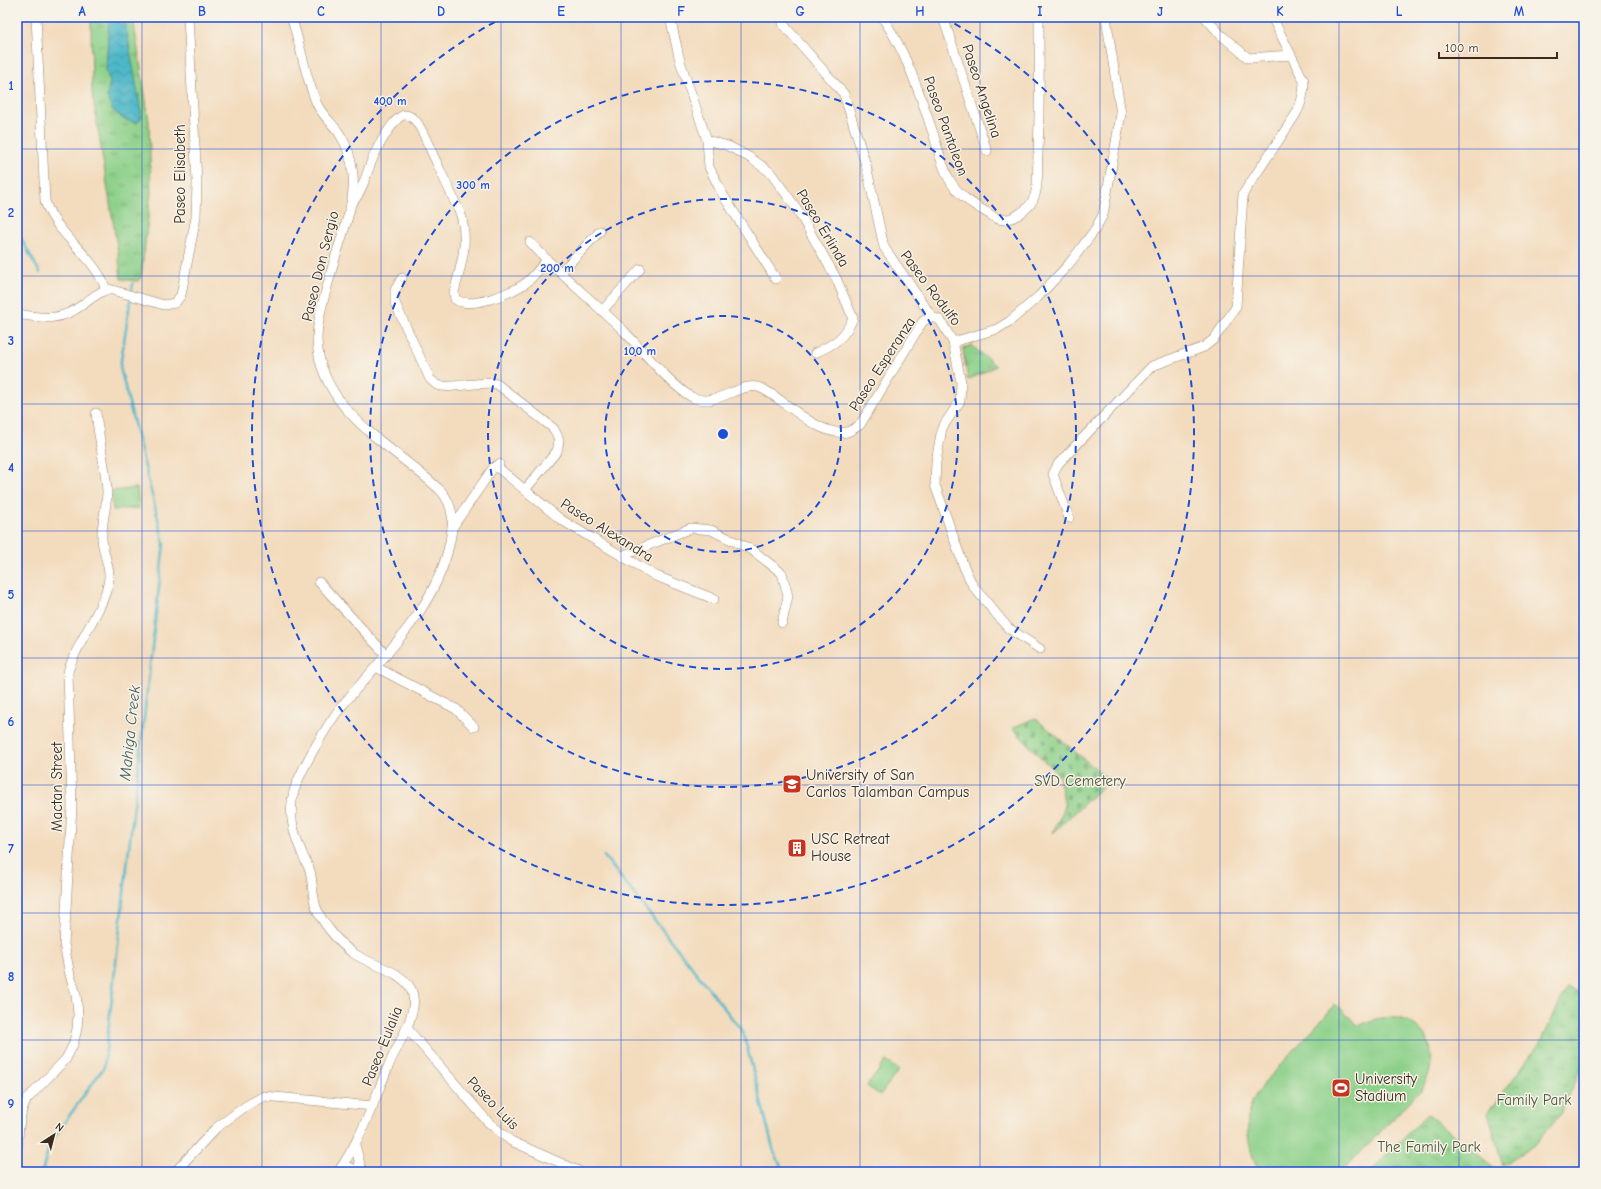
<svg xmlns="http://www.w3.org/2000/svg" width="1601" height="1189" viewBox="0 0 1601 1189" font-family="'Comic Neue',sans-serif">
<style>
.cemetery{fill:url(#cemetery-stones);stroke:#647d54}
.park{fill:url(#park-tufts);stroke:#647d54}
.pitch{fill:#8cd089;stroke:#647d54}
.water{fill:url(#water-waves);stroke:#447174}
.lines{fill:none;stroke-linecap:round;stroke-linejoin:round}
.stream{stroke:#4db8c9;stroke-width:2.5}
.minor-casing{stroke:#97826e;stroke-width:10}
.minor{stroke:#fff;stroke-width:9}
.grid{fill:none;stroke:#1d4ed8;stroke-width:1;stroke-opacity:0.55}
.ring{fill:none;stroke:#1d4ed8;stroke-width:2;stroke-dasharray:7 5}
.labels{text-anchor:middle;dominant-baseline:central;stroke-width:3;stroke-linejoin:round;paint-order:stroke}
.street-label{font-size:15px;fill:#3b2a1e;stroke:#f7f3e8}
.poi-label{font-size:15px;fill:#3b2a1e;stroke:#f7f3e8;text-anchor:start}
.park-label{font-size:15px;fill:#4f5439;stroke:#f7f3e8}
.water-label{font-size:16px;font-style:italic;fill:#415c5a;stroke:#f7f3e8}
.centre{fill:#1d4ed8;stroke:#f7f3e8;stroke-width:2}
.ring-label{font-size:12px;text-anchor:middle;font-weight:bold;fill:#1d4ed8;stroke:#f7f3e8;stroke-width:3;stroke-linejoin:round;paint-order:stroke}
.neatline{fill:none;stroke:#1d4ed8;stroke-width:1.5}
.grid-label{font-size:13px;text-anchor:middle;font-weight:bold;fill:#1d4ed8}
</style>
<defs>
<pattern id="cemetery-stones" width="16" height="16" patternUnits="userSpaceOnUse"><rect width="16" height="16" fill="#8cd089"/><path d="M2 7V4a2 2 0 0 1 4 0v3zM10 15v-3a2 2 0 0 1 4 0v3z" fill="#74a96f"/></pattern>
<pattern id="park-tufts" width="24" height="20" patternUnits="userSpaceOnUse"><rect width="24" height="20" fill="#8cd089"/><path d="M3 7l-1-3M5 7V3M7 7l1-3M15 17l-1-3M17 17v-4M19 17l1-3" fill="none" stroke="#74a96f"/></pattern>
<pattern id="water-waves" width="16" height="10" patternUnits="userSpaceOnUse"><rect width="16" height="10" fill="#4db8c9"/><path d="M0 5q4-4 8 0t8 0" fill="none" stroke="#4196a3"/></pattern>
</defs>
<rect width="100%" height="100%" fill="#f7f3e8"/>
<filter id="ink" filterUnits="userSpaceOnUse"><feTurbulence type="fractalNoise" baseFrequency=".025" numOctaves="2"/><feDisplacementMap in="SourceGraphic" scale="8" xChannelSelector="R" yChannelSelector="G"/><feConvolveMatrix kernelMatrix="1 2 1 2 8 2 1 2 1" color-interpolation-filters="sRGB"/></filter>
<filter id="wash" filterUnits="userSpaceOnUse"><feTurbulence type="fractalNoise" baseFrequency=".012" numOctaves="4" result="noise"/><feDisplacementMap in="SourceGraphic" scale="16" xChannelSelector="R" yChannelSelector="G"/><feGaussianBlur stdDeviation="0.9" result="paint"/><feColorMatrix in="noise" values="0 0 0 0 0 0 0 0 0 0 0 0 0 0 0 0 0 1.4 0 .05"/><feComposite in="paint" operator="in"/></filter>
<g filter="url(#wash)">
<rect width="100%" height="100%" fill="#f3dbbd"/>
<path class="cemetery" d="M 1035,718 L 1109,780 L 1052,834 L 1065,807 L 1059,776 L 1012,728 Z"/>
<g class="park">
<path d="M 91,17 L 133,17 L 149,121 L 151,193 L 141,277 L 138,281 L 121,279 L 118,252 L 92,93 Z"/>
<path d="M 971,345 L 996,366 L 968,380 L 963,349 Z"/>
<path d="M 1567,987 L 1584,996 L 1584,1059 L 1573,1087 L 1559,1115 L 1535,1145 L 1503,1166 L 1488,1113 L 1542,1040 Z"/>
<path d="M 1427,1114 L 1496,1169 L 1494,1172 L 1369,1172 Z"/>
</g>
<g class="pitch">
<path d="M 137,488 L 139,508 L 113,510 L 111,491 Z"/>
<path d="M 1336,1004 L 1359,1026 C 1409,998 1453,1044 1420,1091 L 1348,1165 L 1339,1172 L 1294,1172 L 1286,1166 L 1280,1172 L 1261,1172 C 1250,1158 1245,1130 1249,1112 C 1251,1102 1257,1093 1262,1085 Z"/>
<path d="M 886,1061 L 899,1070 L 880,1095 L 867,1086 Z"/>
</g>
<path class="water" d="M 109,17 L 124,17 L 125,22 L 142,117 L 137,123 L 123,119 L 112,109 L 107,96 L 110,82 L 106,70 Z"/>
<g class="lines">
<g class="stream">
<path d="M 17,231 L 40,273"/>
<path d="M 604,856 L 743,1032 L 774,1152 L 784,1172"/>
<path d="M 42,1172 L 50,1143 L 104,1067 L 164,543 L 120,367 L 133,283"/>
</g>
</g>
</g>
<g filter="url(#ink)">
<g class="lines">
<g class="minor-casing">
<g id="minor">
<path d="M 36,17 L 45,201 C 56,236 95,255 106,290"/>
<path d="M 291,17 C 301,45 305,77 317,104 C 322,115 332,123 339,133 C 347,145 352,161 353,175 C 356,205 339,241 332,269 C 326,292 317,317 317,340 C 320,413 396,447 442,492 C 454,507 454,523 450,541 C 437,608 383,656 341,707 C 327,725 301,769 294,791 C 288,813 293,832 302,853 C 304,859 308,865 310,871 C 313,883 312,895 316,907 C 322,923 339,943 353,953 C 370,965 401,970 411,989 C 414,996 414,1005 412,1012 C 408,1031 395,1049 388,1067 C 373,1103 361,1140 338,1172"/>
<path d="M 670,17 L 680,61 L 707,140 L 709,167 L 723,195 L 776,279"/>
<path d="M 882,17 C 907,53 920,95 934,136 C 938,150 942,166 949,179 C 959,198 977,206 994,217 C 1008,226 1031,209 1035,195 C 1039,183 1037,166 1038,153 C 1040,108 1039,62 1039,17"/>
<path d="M 943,17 L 987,151"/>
<path d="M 1205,17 L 1220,34 L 1248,58 L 1291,55"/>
<path d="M 783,24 L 844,94 L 866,165 L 884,247 L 932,317 L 940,320 L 953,342 L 961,382 L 960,401 L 942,428 L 936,462 L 935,485 L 964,567 L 973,586 L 1008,628 L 1040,649"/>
<path d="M 707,140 L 728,146 L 749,157 L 770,172 L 797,209 L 836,278 L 853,318 C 845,338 833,345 815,353"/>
<path d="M 351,204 C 363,192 366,173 373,158 C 377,148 395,115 405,115 C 410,115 415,120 418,124 C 424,134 429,146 434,157 C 443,176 452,196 461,215 C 469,242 461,266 454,292 L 455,299 C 470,310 508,294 523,285 C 532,279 540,268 547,260"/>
<path d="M 530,242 C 559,274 593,301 624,331 C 640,348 675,390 694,398 C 718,408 743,378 763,389 C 785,400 818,437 847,432 C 851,431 856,427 860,425 L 923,321 L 932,317"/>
<path d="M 561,272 L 600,231"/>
<path d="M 402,278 L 395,290 L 395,303 L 430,379 C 432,380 435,384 437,385 C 451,390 479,380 497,384 L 553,428 C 559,437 560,442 557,451 L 525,490"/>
<path d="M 602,311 L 640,269"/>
<path d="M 17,314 C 43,318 60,322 82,305 C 91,299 99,291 109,289 L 164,305 L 175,303 L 181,295 L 196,217 L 197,182 L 188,17"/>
<path d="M 953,342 L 997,329 L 1010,321 L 1038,297 L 1069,264 L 1094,231 L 1103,215 L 1121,114 L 1106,17"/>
<path d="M 496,466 L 560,519 L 583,533 L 656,576 L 714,599"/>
<path d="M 1069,518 L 1053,474 L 1058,464 L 1152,366 L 1204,347 L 1214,339 L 1236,307 L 1243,194 L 1296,114 C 1302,103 1304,94 1304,81 L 1272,17"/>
<path d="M 452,528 L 493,468 L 499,464"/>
<path d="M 622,556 L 691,528 L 711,530 L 752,550 L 782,573 L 788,596 L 782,623"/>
<path d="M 319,582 L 386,655"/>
<path d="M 376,667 L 456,709 L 474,727"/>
<path d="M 406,1027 L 488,1122 L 511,1141 L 579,1171"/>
<path d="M 355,1145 L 362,1172"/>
<path d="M 17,1150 L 19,1126 L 22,1110 L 27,1099 L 66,1059 L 73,1045 L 77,1029 L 78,1014 L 76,994 L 70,975 L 64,944 L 72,806 L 68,672 C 77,641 101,614 108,584 C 112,569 103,555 102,539 C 101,523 107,508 107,491 C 105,465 99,439 96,413"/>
<path d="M 343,1165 L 362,1172"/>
<path d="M 175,1172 L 216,1128 L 246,1106 L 264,1096 L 373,1106"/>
</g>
</g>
<use href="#minor" class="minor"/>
</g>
</g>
<path class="grid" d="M 142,17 L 142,1172M 262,17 L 262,1172M 381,17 L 381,1172M 501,17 L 501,1172M 621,17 L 621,1172M 741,17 L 741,1172M 860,17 L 860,1172M 980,17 L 980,1172M 1100,17 L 1100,1172M 1220,17 L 1220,1172M 1339,17 L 1339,1172M 1459,17 L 1459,1172M 17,149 L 1584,149M 17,276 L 1584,276M 17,404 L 1584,404M 17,531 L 1584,531M 17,658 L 1584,658M 17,785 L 1584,785M 17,913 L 1584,913M 17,1040 L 1584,1040"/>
<g class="ring">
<circle cx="723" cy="434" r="118"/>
<circle cx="723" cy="434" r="235"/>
<circle cx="723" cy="434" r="353"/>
<path d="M944 18A471 471 0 1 1 502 18"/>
</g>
<defs>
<g id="university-square" transform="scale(1)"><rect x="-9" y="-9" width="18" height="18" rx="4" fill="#c8321e" stroke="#f7f3e8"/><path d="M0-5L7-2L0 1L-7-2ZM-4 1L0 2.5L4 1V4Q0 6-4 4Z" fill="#fff"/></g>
<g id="building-square" transform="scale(1)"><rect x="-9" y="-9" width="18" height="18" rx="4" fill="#c8321e" stroke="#f7f3e8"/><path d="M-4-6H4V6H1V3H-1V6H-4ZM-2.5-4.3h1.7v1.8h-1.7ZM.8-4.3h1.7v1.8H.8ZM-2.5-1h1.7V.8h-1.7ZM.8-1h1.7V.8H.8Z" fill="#fff"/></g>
<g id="stadium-square" transform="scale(1)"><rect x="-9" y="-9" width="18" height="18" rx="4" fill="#c8321e" stroke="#f7f3e8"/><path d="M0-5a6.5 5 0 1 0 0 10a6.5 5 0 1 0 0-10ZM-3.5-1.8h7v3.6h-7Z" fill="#fff"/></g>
</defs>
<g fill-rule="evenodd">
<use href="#university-square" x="792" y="784"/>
<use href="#building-square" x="797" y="848"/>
<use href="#stadium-square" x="1341" y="1088"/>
</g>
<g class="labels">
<g class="street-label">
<text transform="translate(982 91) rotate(72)">Paseo Angelina</text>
<text transform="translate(946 126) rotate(70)">Paseo Pantaleon</text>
<text transform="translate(180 174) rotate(-90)">Paseo Elisabeth</text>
<text transform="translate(823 228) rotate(59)">Paseo Erlinda</text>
<text transform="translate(320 266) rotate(-76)">Paseo Don Sergio</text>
<text transform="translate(931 288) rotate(53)">Paseo Rodulfo</text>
<text transform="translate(882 364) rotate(-57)">Paseo Esperanza</text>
<text transform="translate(607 530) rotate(32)">Paseo Alexandra</text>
<text transform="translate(57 787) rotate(-90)">Mactan Street</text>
<text transform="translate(382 1046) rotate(-68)">Paseo Eulalia</text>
<text transform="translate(493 1103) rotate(46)">Paseo Luis</text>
</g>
<g class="poi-label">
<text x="806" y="775">University of San<tspan x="806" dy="17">Carlos Talamban Campus</tspan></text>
<text x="811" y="839">USC Retreat<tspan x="811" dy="17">House</tspan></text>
<text x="1355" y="1079">University<tspan x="1355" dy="17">Stadium</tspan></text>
</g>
<g class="park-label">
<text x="1080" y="781">SVD Cemetery</text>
<text x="1534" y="1100">Family Park</text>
<text x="1429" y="1147">The Family Park</text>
</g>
<g class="water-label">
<text transform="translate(130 733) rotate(-84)">Mahiga Creek</text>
</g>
</g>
<circle cx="723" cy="434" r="6" class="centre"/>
<g class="ring-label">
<text x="390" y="105">400 m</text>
<text x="473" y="189">300 m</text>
<text x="557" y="272">200 m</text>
<text x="640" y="355">100 m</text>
</g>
<rect width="1601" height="1189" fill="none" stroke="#f7f3e8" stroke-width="44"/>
<g transform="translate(54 1135) rotate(36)" stroke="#f7f3e8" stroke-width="3" paint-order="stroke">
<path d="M0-3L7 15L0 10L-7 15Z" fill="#3b2a1e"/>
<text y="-6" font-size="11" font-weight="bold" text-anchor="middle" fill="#3b2a1e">N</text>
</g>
<path d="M1439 52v6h118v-6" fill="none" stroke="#3b2a1e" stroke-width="2"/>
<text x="1445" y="52" font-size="12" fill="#3b2a1e" stroke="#f7f3e8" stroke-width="3" paint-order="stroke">100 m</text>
<rect x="22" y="22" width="1557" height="1145" class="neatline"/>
<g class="grid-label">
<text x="82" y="16">A</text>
<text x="202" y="16">B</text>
<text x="321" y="16">C</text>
<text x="441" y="16">D</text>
<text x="561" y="16">E</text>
<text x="681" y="16">F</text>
<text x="800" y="16">G</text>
<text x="920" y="16">H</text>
<text x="1040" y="16">I</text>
<text x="1160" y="16">J</text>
<text x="1280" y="16">K</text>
<text x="1399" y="16">L</text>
<text x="1519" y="16">M</text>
<text x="11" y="90">1</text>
<text x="11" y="217">2</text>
<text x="11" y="345">3</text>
<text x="11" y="472">4</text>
<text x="11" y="599">5</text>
<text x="11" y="726">6</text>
<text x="11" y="853">7</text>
<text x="11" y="981">8</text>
<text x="11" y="1108">9</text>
</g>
</svg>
